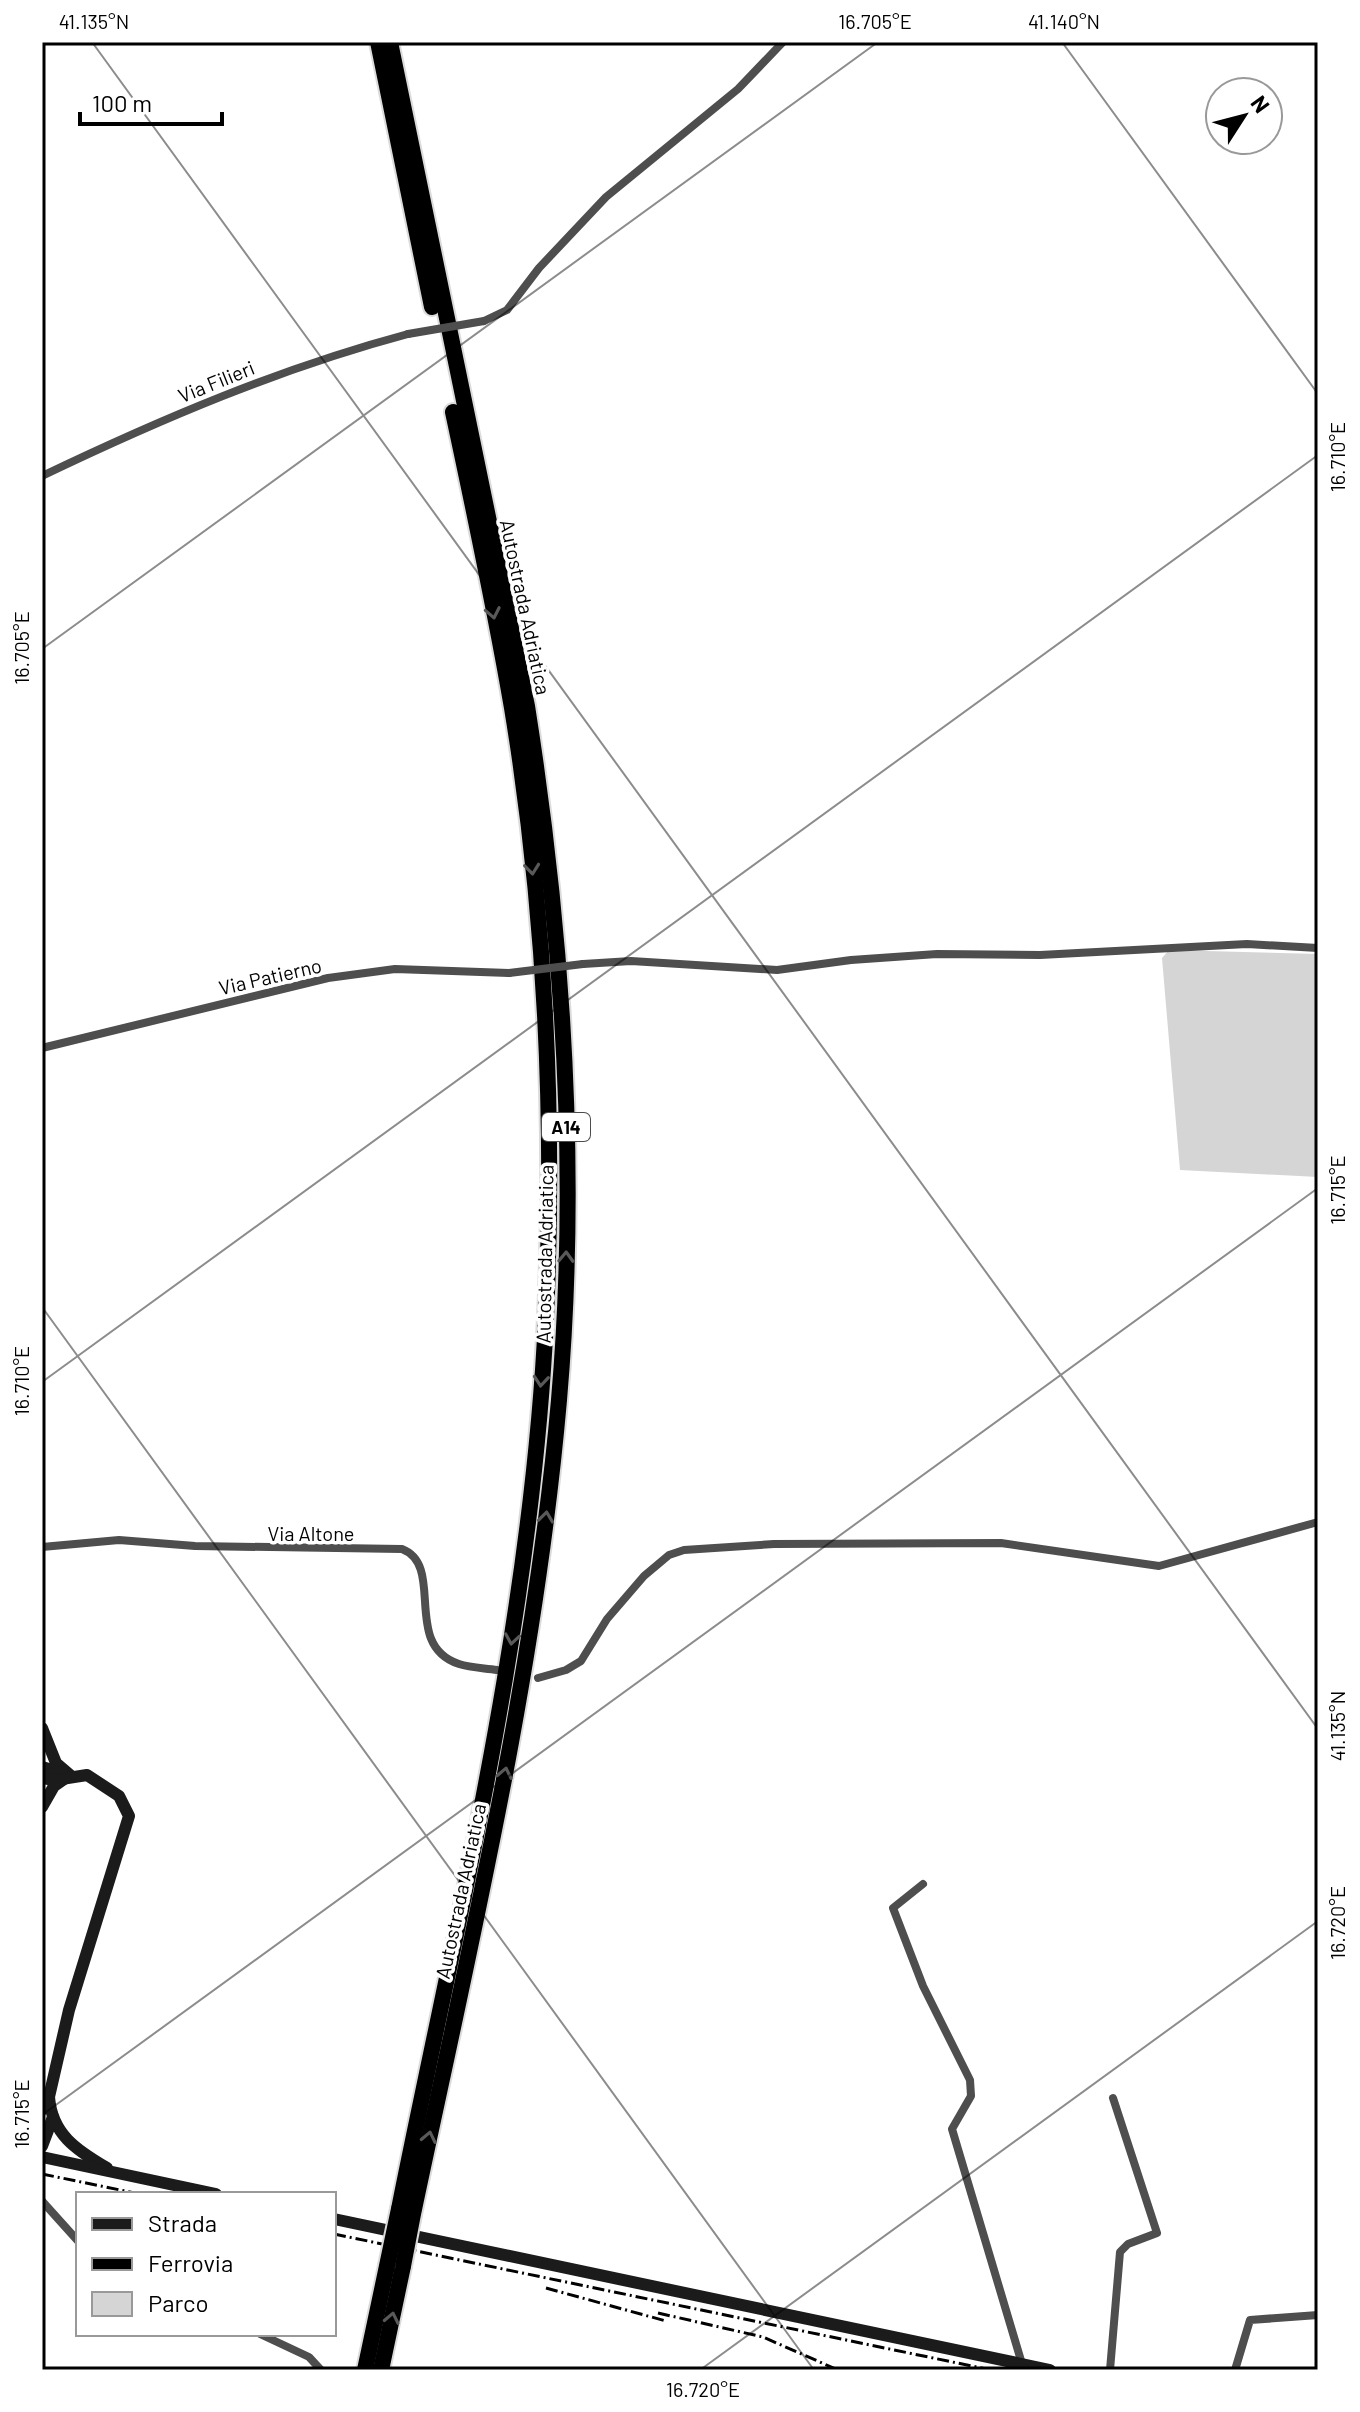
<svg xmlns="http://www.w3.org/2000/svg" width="1360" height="2412" viewBox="0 0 1360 2412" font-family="Barlow,sans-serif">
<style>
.green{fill:#d5d5d5}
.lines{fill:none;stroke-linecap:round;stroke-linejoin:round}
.motorway-casing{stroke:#dbdbdb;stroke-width:20}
.minor{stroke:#4e4e4e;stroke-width:8}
.secondary{stroke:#1b1b1b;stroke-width:12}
.motorway{stroke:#000;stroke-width:16}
.rail{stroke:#000;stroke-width:3;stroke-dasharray:12 4 2 4;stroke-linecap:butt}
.motorway-bridge-casing{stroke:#dbdbdb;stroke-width:20;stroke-linecap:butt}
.minor-bridge{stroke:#4e4e4e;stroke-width:8}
.motorway-bridge{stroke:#000;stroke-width:16}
.oneway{stroke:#595959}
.ticks{fill:none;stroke:#000;stroke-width:2;stroke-opacity:0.45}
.labels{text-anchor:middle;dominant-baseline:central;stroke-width:7;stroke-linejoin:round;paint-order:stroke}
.shield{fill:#fff;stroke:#4c4c4c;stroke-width:2}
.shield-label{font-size:18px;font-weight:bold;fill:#000}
.street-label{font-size:20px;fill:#000;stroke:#fff}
.neatline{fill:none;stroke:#000;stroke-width:3}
.ticks-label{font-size:20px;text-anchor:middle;fill:#000}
</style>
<rect width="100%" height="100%" fill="#fff"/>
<path class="green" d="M 1169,950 L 1318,954 L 1318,1177 L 1180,1170 L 1162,958 Z"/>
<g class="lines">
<g class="motorway-casing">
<g id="motorway">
<path d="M 378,42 L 432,307"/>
<path d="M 390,42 L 527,706 C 563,934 579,1169 559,1400 C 535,1675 470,1944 413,2214"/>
<path d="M 399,2209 C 458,1915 532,1619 546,1318 C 555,1115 545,908 512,708 C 495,609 474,510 453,412"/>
<path d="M 365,2370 L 387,2266"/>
<path d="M 381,2370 L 403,2266"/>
</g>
</g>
<g class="minor">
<path d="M 484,321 L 507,310 L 539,268 L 606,197 L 738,89 L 783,42"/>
<path d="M 42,476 C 161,419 281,368 408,334"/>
<path d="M 583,964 L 631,961 L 777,970 L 851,960 L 937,954 L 1040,955 L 1247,944 L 1318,948"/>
<path d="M 42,1048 L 328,978 L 395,969 L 509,973"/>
<path d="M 42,1547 L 119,1540 L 195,1546 L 402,1549 C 446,1566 401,1645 459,1664 C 471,1668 485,1668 497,1670"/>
<path d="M 538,1678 L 566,1670 L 581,1661 L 607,1619 L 644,1576 L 669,1555 L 684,1550 L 774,1544 L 1001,1543 L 1159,1566 L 1318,1522"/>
<path d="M 923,1884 L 893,1908 L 923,1986 L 970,2080 L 971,2096 L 952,2129 L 1022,2364"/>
<path d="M 42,2201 L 78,2241"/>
<path d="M 260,2334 L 309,2357 L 321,2370"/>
<path d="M 1110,2370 L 1120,2252 L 1128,2244 L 1157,2233 L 1113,2098"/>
<path d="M 1235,2370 L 1250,2320 L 1318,2315"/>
</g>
<g class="secondary">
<path d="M 42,1728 L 56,1763 L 70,1775"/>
<path d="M 42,1767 L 63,1773"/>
<path d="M 42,1778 L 55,1780 L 87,1775 L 119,1796 L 129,1816 L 69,2010 L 49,2097 L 42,2110"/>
<path d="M 42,1807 L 54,1786 L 64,1779"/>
<path d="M 49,2097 C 52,2134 76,2150 107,2168"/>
<path d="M 42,2146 L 53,2117"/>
<path d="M 42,2157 L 216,2194"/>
<path d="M 334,2219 L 1050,2370"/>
</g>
<use href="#motorway" class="motorway"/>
<g class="rail">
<path d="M 42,2174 L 140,2194"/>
<path d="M 334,2234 L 991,2370"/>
<path d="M 546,2288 L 666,2321"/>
<path d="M 658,2313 L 763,2337 L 838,2370"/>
</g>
<g class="motorway-bridge-casing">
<g id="motorway-bridge">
<path d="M 387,2266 L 399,2209"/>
<path d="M 403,2266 L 413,2214"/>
</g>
</g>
<g class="minor-bridge">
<path d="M 408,334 L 484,321"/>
<path d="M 509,973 L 583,964"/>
</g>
<use href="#motorway-bridge" class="motorway-bridge"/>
</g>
<defs><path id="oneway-chevron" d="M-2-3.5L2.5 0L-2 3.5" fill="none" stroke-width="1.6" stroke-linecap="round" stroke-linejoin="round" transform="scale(2)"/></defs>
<g class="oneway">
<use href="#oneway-chevron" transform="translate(493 613) rotate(79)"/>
<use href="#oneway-chevron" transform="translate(532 869) rotate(84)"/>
<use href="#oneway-chevron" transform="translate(566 1257) rotate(-88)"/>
<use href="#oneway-chevron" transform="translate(541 1381) rotate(95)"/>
<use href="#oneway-chevron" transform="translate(546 1517) rotate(-83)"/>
<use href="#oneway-chevron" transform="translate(512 1639) rotate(99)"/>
<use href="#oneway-chevron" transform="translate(505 1773) rotate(-78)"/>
<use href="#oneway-chevron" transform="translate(429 2137) rotate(-78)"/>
<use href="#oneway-chevron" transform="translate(392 2318) rotate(-78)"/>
</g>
<path class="ticks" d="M 92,42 L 1318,1729M 1062,42 L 1318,394M 42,649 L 878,42M 42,1307 L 814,2370M 42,1382 L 1318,455M 42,2115 L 1318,1188M 700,2370 L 1318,1921"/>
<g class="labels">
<rect class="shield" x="542" y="1113" width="48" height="28" rx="6"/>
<g class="shield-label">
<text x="566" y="1127">A14</text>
</g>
<g class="street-label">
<text transform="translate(216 381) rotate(-22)">Via Filieri</text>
<text transform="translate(526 607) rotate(78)">Autostrada Adriatica</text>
<text transform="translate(270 976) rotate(-13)">Via Patierno</text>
<text transform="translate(544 1254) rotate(-89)">Autostrada Adriatica</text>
<text x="311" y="1533">Via Altone</text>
<text transform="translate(460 1891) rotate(-78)">Autostrada Adriatica</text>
</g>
</g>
<rect width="1360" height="2412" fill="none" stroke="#ffffff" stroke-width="88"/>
<rect x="76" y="2192" width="260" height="144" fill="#ffffff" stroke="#999999" stroke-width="2"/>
<rect x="92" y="2218" width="40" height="12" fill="#1b1b1b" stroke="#999999" stroke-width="2"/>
<text x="148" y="2232" font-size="24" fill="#000000">Strada</text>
<rect x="92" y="2258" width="40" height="12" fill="#000000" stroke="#999999" stroke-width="2"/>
<text x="148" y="2272" font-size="24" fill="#000000">Ferrovia</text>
<rect x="92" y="2292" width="40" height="24" fill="#d5d5d5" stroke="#999999" stroke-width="2"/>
<text x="148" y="2312" font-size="24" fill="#000000">Parco</text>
<g transform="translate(1244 116) rotate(54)"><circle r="38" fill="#ffffff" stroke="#999999" stroke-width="2"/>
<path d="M0-6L14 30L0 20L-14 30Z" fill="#000000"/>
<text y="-12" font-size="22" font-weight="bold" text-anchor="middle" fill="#000000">N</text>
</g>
<path d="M80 112v12h142v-12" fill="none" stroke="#000000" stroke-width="4"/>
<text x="92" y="112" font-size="24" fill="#000000" stroke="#ffffff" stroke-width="6" paint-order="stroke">100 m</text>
<rect x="44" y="44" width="1272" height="2324" class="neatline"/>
<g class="ticks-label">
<text x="94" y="29">41.135°N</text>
<text x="875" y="29">16.705°E</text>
<text x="1064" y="29">41.140°N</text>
<text transform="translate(1338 457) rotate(-90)" y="7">16.710°E</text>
<text transform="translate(22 648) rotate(-90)" y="7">16.705°E</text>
<text transform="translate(1338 1190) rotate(-90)" y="7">16.715°E</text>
<text transform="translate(22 1381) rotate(-90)" y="7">16.710°E</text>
<text transform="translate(1338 1726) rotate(-90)" y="7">41.135°N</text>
<text transform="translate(1338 1923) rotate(-90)" y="7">16.720°E</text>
<text transform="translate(22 2114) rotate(-90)" y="7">16.715°E</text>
<text x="703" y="2397">16.720°E</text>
</g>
</svg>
